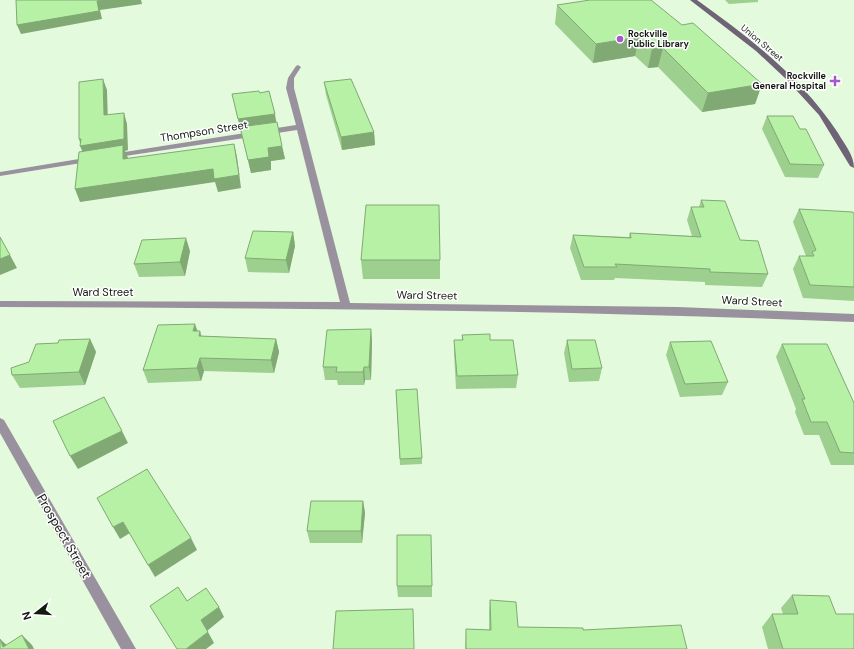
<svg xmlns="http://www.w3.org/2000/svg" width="854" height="649" viewBox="0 0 854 649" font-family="'DM Sans',sans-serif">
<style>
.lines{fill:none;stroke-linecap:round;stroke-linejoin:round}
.minor{fill:#99919e;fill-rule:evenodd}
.secondary{fill:#6f6475;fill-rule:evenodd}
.wall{fill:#9dcf8e}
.shaded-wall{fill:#80a974}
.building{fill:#b7f1a5;stroke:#80a974}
.poi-dot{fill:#a459cb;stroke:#fff;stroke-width:1.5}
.labels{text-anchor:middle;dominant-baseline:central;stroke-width:3;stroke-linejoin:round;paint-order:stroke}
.far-poi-label{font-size:9px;font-weight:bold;fill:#121a10;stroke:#fff;text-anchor:start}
.far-street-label{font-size:9px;fill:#121a10;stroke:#fff}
.street-label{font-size:11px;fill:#121a10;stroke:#fff}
.near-street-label{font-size:13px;fill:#121a10;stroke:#fff}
</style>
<rect width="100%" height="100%" fill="#e4fadd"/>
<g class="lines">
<g class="minor">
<path d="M 298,65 L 301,67 L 294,78 L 294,88 L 350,303 L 678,307 L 854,314 L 854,322 C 569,310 285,308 0,307 L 0,301 L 340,302 L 297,130 L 112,158 L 108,156 L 112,154 L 296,125 L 286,88 L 288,78 L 296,66 Z"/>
<path d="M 91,157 L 95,159 L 94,161 L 0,176 L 0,172 Z"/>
<path d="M 0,418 L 4,420 L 136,649 L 121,649 L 0,433 Z"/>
</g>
<path class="secondary" d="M 690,0 L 697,0 C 750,38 802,78 838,133 C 845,145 854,155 854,168 L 850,166 L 819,115 L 786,79 L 756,51 Z"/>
</g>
<g class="wall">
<path d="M 725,0 L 758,0 L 758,2 L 729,4 Z"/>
<path d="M 557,5 L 682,25 L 762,84 L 755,104 L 702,112 L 658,67 L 648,68 L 635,56 L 593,63 L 555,24 Z"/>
<path d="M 324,82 L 374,132 L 375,145 L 342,150 L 326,95 Z"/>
<path d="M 260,93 L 276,122 L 282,146 L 285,159 L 271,161 L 271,170 L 251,173 L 232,94 Z"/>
<path d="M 767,116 L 800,129 L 824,165 L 818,178 L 785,177 L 762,129 Z"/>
<path d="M 701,200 L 740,240 L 768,274 L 762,287 L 705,285 L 705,282 L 615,278 L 614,280 L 581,280 L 570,248 L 573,235 L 629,237 L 630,233 L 692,236 L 687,220 L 691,207 L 699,207 Z"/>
<path d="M 799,209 L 854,214 L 854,301 L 803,298 L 793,269 L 799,256 L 806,256 L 793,222 Z"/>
<path d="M 293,232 L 295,246 L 289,273 L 248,272 L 245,258 Z"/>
<path d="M 190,251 L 185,276 L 139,277 L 134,264 Z"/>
<path d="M 361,260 L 440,260 L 440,279 L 363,279 Z"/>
<path d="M 371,329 L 372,342 L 371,380 L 365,380 L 364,385 L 338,385 L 337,380 L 325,380 L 323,367 Z"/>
<path d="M 198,331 L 201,336 L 276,339 L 279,352 L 274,373 L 204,371 L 201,381 L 148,383 L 143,370 Z"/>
<path d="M 462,335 L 490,340 L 518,375 L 516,388 L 456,389 L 454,353 L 454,340 L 462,340 Z"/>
<path d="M 90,339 L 96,352 L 85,385 L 20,388 L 12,375 L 29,362 L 58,343 Z"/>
<path d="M 567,340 L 602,368 L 599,381 L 569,382 L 564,353 Z"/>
<path d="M 670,342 L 728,382 L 722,395 L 680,397 L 666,355 Z"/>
<path d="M 782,344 L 854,403 L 854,465 L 831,465 L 819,435 L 804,435 L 795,412 L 796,409 L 776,357 Z"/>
<path d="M 396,390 L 422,458 L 422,464 L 400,465 Z"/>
<path d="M 363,501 L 365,513 L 362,543 L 310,543 L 307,531 Z"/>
<path d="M 397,586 L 432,586 L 432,597 L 398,597 Z"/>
<path d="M 792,595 L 836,614 L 854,649 L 768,649 L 762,627 L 772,614 L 783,614 L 781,608 Z"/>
<path d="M 490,600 L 518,627 L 583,630 L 687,649 L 465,649 L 466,629 L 489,630 L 489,611 Z"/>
</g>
<g class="shaded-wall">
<path d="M 105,0 L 141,0 L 142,4 L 100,10 L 102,19 L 21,34 L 17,25 L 97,1 Z"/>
<path d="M 639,37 L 635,56 L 593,63 L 596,44 Z"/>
<path d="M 663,48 L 658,67 L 648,68 L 652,49 Z"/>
<path d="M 103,79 L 107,90 L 108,126 L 104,115 Z"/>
<path d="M 762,84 L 755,104 L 702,112 L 708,93 Z"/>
<path d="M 124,113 L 127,124 L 128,150 L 125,151 L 128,158 L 128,172 L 85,157 L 80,146 L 81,146 L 79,139 Z"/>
<path d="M 275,114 L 277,127 L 241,132 L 238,119 Z"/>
<path d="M 374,132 L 375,145 L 342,150 L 341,137 Z"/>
<path d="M 234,144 L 237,157 L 241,188 L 218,192 L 215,182 L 80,202 L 75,189 Z"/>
<path d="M 282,146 L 285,159 L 271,161 L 271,170 L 251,173 L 248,160 L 268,148 Z"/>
<path d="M 293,232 L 295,246 L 289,273 L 286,260 Z"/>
<path d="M 186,238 L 190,251 L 185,276 L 180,262 Z"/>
<path d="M 10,255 L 17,268 L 0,275 L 0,259 Z"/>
<path d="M 195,324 L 199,335 L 200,331 L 204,345 L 193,331 Z"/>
<path d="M 371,329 L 372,342 L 371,380 L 369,367 Z"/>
<path d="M 90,339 L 96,352 L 85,385 L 79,372 Z"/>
<path d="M 276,339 L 279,352 L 274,373 L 271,360 Z"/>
<path d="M 200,358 L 204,371 L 201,381 L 197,368 Z"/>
<path d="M 364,367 L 365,380 L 364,385 L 363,372 Z"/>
<path d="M 122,431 L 128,443 L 78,469 L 70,456 Z"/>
<path d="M 363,501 L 365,513 L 362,543 L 361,531 Z"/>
<path d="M 123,522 L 130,533 L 120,539 L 113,527 Z"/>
<path d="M 191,538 L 197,550 L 155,577 L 148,565 Z"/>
<path d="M 219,607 L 224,617 L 207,631 L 201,620 Z"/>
<path d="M 208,632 L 214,643 L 206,649 L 186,649 Z"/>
<path d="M 22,635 L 32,645 L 34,649 L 29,649 Z"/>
<path d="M 0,639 L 11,649 L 3,647 Z"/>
</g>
<g class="building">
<path d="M 16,0 L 105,0 L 97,1 L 99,11 L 17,25 Z"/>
<path d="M 590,0 L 651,0 L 682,25 L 693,23 L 762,84 L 708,93 L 663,48 L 652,49 L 639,37 L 596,44 L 557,5 Z"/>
<path d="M 103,79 L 104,115 L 124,113 L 124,139 L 80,146 L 81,139 L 79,139 L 79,82 Z"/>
<path d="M 351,79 L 374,132 L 341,137 L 324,82 Z"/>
<path d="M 259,91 L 260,93 L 269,91 L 275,114 L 238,119 L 232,94 Z"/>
<path d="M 767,116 L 793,116 L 800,129 L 806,129 L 824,165 L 790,164 Z"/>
<path d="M 277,122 L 282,146 L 268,148 L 269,157 L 248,160 L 240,127 Z"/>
<path d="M 234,144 L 239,175 L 214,179 L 213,169 L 75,189 L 79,152 L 123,145 L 123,159 Z"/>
<path d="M 701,200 L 725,201 L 740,240 L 758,241 L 768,274 L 710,272 L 710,269 L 615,264 L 617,267 L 584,267 L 573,235 L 631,238 L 630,233 L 701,237 L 691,207 L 704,207 Z"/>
<path d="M 366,205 L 439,205 L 440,260 L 361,260 Z"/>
<path d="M 799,209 L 853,212 L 854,214 L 854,287 L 810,285 L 799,256 L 814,256 L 812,252 L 816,250 Z"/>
<path d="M 253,231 L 293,232 L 286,260 L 245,258 Z"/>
<path d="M 0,237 L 10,255 L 0,259 Z"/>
<path d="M 186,238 L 180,262 L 134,264 L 142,240 Z"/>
<path d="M 195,324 L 193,331 L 200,331 L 199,336 L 276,339 L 271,360 L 200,358 L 197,368 L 143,370 L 158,325 Z"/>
<path d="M 371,329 L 369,367 L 364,367 L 363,372 L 336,372 L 337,367 L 323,367 L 327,330 Z"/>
<path d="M 490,334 L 490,340 L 513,340 L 518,375 L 457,376 L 454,340 L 463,340 L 462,335 Z"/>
<path d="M 90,339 L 79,372 L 12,375 L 11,368 L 29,362 L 36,344 L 58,343 L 59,340 Z"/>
<path d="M 567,340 L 595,340 L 602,368 L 572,369 Z"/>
<path d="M 711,341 L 728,382 L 685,384 L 670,342 Z"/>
<path d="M 782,344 L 827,344 L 854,403 L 854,453 L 840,452 L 827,422 L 811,422 L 802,399 L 805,399 Z"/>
<path d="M 417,389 L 422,458 L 400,459 L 396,390 Z"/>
<path d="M 104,397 L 122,431 L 70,456 L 53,421 Z"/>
<path d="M 147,469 L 191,538 L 148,565 L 123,522 L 113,527 L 97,498 Z"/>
<path d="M 311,501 L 363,501 L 361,531 L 307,531 Z"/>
<path d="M 397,535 L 431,535 L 432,586 L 397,586 Z"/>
<path d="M 178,587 L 187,601 L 206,588 L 219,607 L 201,620 L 208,632 L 186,649 L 177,649 L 150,606 Z"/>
<path d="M 792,595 L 829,596 L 836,614 L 854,614 L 854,649 L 783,649 L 772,614 L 798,614 Z"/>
<path d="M 490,600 L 516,602 L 518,627 L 583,628 L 583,630 L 681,625 L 687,649 L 466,649 L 466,629 L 491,630 Z"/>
<path d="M 413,609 L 414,649 L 333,649 L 336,611 Z"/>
<path d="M 22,635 L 29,649 L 0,649 L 0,639 L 3,647 Z"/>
</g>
<g class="poi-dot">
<circle cx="620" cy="39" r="4"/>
<path d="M833 75h4v4h4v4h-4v4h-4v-4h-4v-4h4z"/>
</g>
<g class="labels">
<g class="far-poi-label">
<text x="628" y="34">Rockville<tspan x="628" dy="10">Public Library</tspan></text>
<text x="826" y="76" text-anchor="end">Rockville<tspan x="826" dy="10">General Hospital</tspan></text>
</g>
<g class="far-street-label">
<text transform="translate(762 43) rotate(40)">Union Street</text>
</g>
<g class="street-label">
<text transform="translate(204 131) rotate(-9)">Thompson Street</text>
<text x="103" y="292">Ward Street</text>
<text transform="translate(427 295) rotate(1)">Ward Street</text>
<text transform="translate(752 301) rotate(3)">Ward Street</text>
</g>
<g class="near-street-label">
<text transform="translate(64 536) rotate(60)">Prospect Street</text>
</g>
</g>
<g transform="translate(36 613) rotate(253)" stroke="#ffffff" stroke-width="3" paint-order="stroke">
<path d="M0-3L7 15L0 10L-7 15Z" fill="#121a10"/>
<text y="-6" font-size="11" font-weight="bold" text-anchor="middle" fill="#121a10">N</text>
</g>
</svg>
